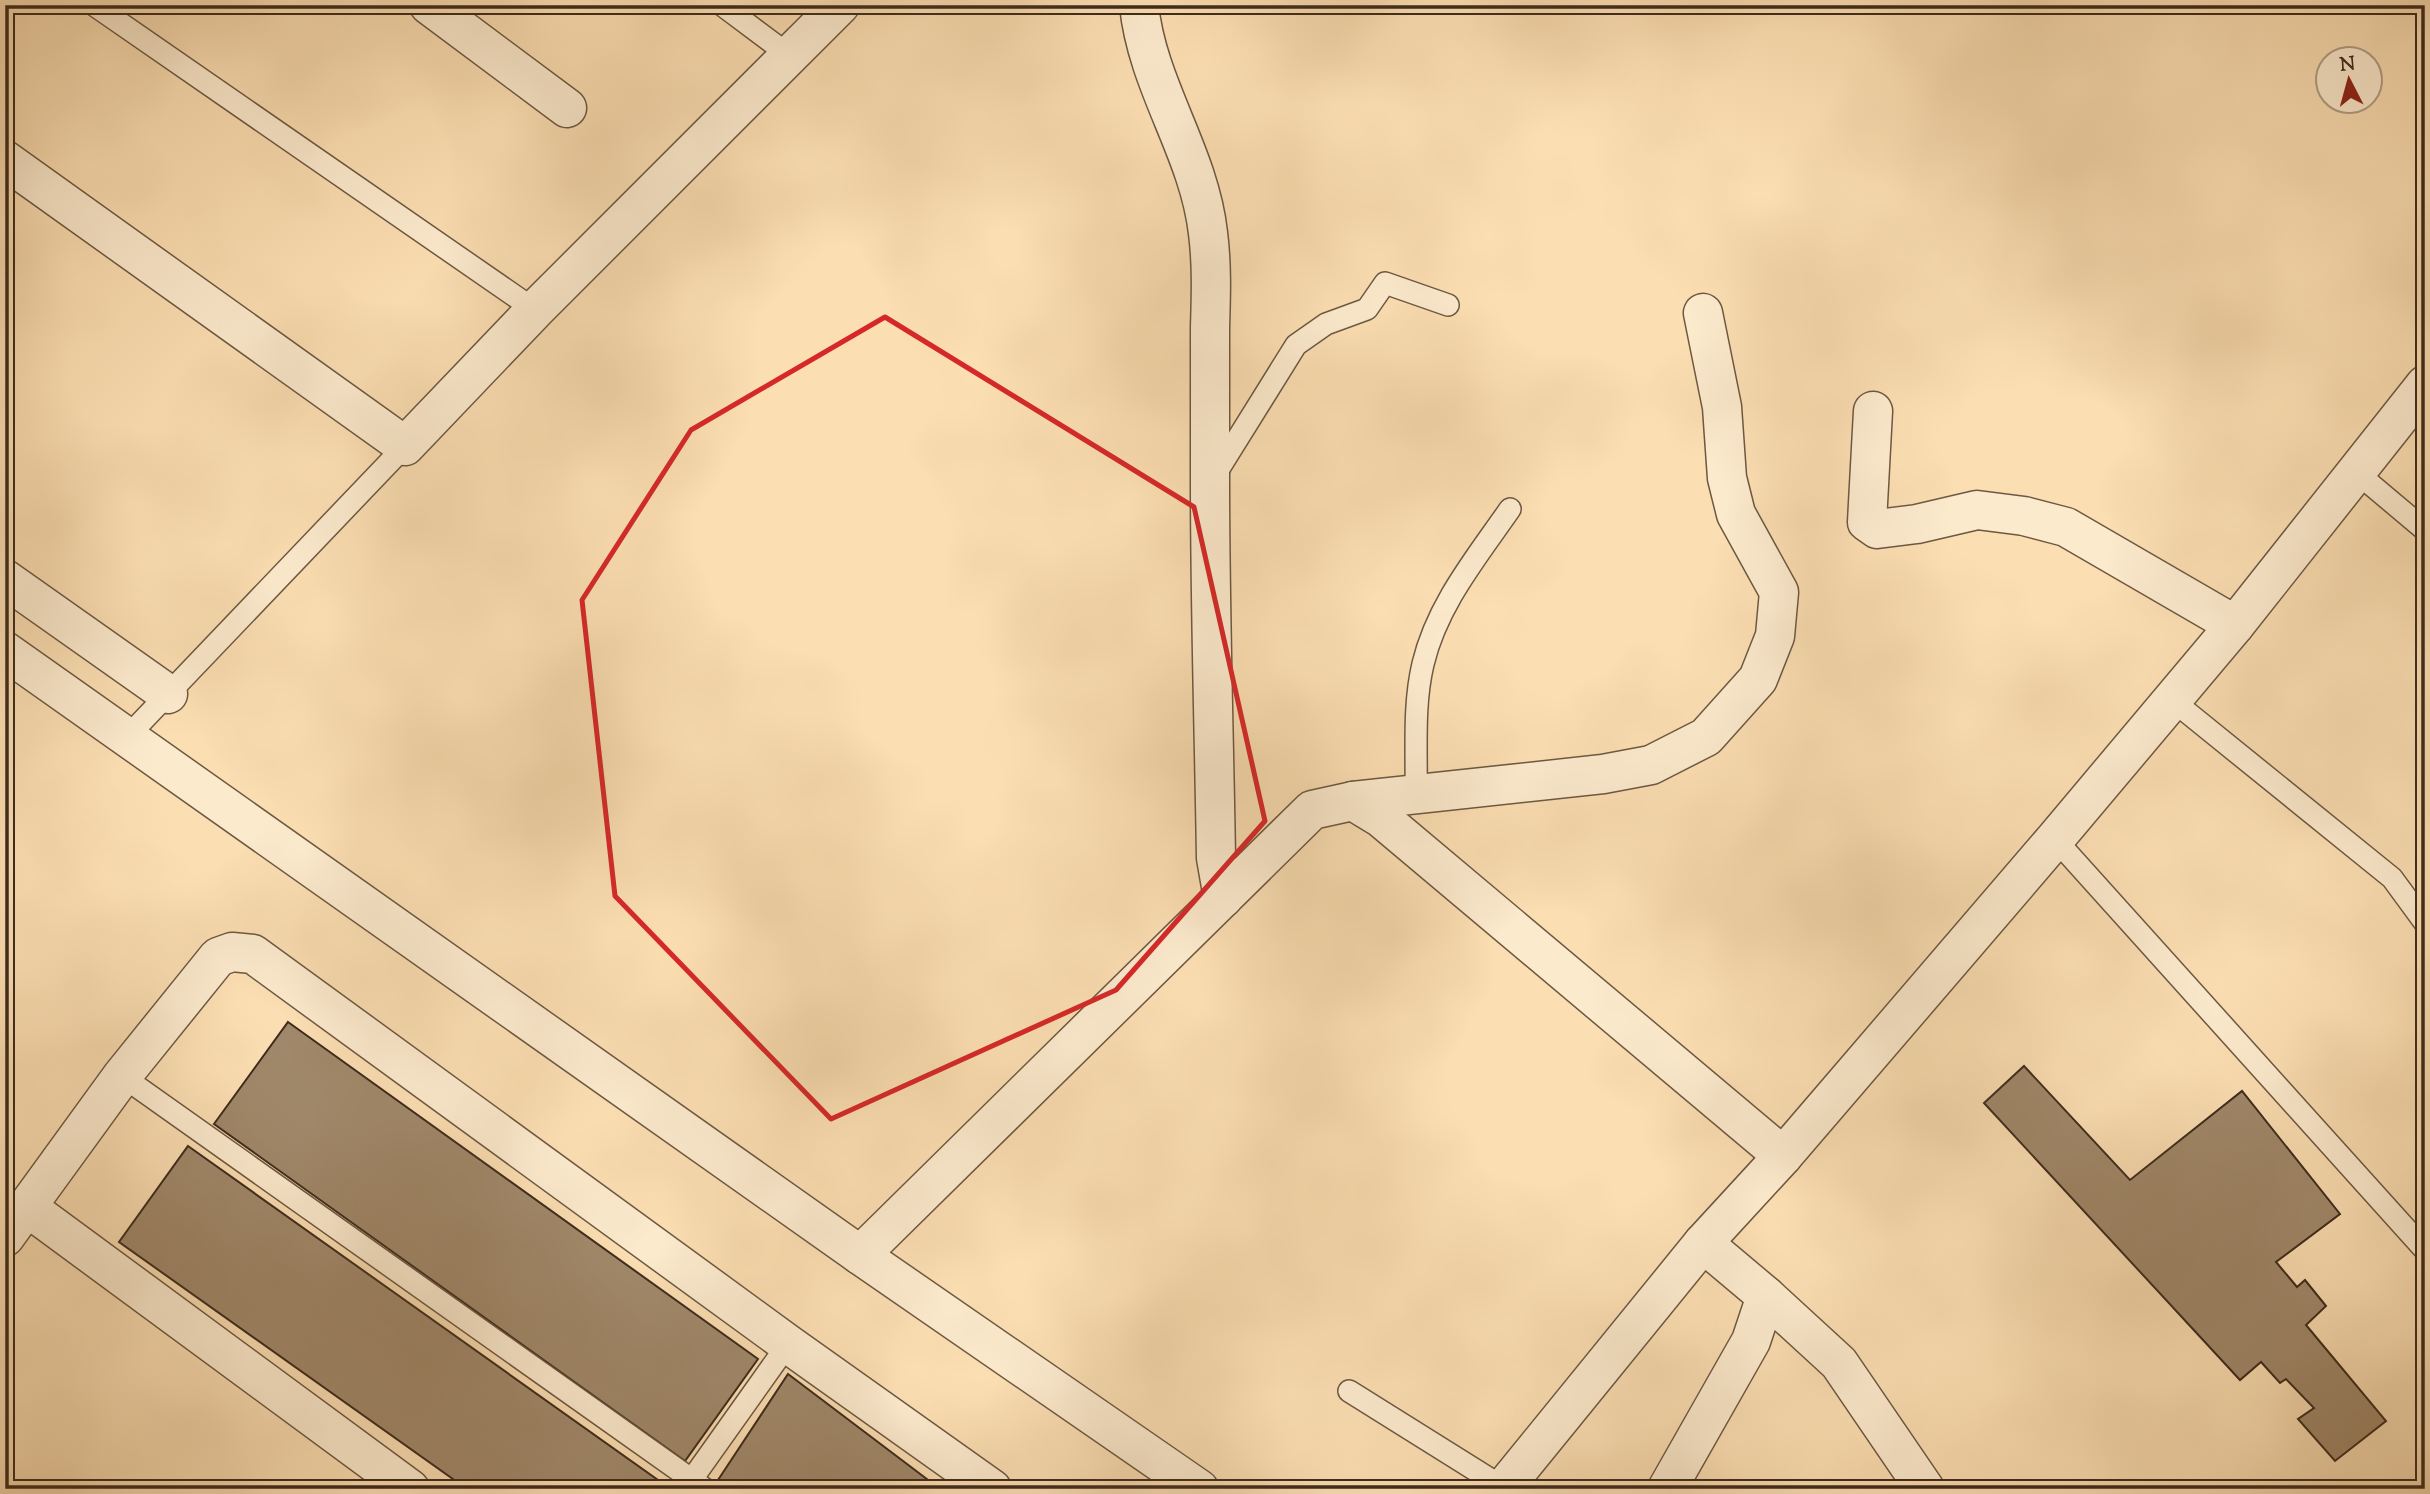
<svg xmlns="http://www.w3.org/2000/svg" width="2430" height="1494" viewBox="0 0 2430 1494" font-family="'Sorts Mill Goudy',serif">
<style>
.building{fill:#a0886a;stroke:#3e2b1d;stroke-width:2}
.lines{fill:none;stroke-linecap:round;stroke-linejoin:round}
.service-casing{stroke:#6d5842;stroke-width:24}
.minor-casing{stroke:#6d5842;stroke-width:41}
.tertiary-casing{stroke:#6d5842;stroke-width:41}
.service{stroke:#fceacd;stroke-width:21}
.minor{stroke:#fceacd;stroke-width:38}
.tertiary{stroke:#fceacd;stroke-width:38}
.marked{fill:none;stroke:#d62828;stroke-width:5;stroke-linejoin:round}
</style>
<rect width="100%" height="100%" fill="#fbdeb2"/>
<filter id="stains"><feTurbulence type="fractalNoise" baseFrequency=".00286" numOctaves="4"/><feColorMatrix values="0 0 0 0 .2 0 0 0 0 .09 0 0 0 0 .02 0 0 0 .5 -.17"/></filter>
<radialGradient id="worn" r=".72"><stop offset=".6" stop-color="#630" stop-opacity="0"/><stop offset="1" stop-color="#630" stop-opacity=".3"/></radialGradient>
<g class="building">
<path d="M 288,1022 L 758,1359 L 685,1461 L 214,1124 Z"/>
<path d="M 2024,1066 L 2130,1180 L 2242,1091 L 2340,1214 L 2276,1262 L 2297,1287 L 2305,1280 L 2326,1306 L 2306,1325 L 2386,1421 L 2335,1461 L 2298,1419 L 2314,1408 L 2286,1379 L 2280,1383 L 2261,1362 L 2240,1380 L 1984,1103 Z"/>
<path d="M 188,1146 L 665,1485 L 662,1489 L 467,1489 L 119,1242 Z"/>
<path d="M 788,1374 L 940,1489 L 730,1489 L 718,1480 Z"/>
</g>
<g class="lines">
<g class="service-casing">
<g id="service">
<path d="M 94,5 L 535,310"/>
<path d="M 722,5 L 790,56"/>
<path d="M 2356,472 L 2425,530"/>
<path d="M 1215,475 L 1296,345 L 1326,324 L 1367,309 L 1385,283 L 1448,305"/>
<path d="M 2172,700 L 2392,878 L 2425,923"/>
<path d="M 127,737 L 405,446"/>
<path d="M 1416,794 C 1417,751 1413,706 1423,664 C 1437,605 1476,558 1510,509"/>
<path d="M 2055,839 L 2425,1250"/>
<path d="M 122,1076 L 705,1489"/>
<path d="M 1349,1391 L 1504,1488"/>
<path d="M 685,1489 L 788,1344"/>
</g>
</g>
<g class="minor-casing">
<g id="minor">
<path d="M 429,5 L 567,108"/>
<path d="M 1139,5 C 1147,86 1199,152 1208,233 C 1212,264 1211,296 1210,328 C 1210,379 1210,430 1210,482 C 1210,607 1214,733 1216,858 L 1223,898"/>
<path d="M 5,160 L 405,446 L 535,310 L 840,5"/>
<path d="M 1873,411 L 1867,522 L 1877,529 L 1917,524 L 1977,510 L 2024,516 L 2066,527 L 2235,625"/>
<path d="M 5,579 L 168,694"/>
<path d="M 1353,801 L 1603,774 L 1651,765 L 1706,737 L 1758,679 L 1775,636 L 1779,592 L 1736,514 L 1727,478 L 1722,407 L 1703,313"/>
<path d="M 27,1207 L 410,1489"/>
<path d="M 5,1237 L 122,1076 L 218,957 L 232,952 L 253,954 L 788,1344 L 992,1489"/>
<path d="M 1703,1243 L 1766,1296 L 1839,1363 L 1925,1489"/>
<path d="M 860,1255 L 1312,810 L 1353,801 L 1381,818 L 1783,1156"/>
<path d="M 1667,1489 L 1751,1341 L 1766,1296"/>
</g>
</g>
<g class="tertiary-casing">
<g id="tertiary">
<path d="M 5,651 L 860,1255 L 1199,1489"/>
<path d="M 1503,1489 L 1703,1243 L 1783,1156 L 2055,839 L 2235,625 L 2425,385"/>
</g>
</g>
<use href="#service" class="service"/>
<use href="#minor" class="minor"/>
<use href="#tertiary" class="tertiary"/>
</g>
<path class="marked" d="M 885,317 L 1194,507 L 1265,821 L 1116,990 L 831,1119 L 615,896 L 582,600 L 691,430 Z"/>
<rect width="2430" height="1494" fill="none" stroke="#fbdeb2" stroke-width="28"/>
<rect x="7" y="7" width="2416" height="1480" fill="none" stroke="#3e2b1d" stroke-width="3.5"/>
<rect x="14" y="14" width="2402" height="1466" fill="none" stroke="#3e2b1d" stroke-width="2"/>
<g transform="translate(2349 80) rotate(354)"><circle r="33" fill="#fceacd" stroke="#b09e87" stroke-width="2"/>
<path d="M0-5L12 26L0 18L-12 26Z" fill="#8f2418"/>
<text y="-10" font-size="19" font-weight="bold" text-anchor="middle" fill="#3e2b1d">N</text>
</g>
<rect width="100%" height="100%" filter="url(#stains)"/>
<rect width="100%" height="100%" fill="url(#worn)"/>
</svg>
